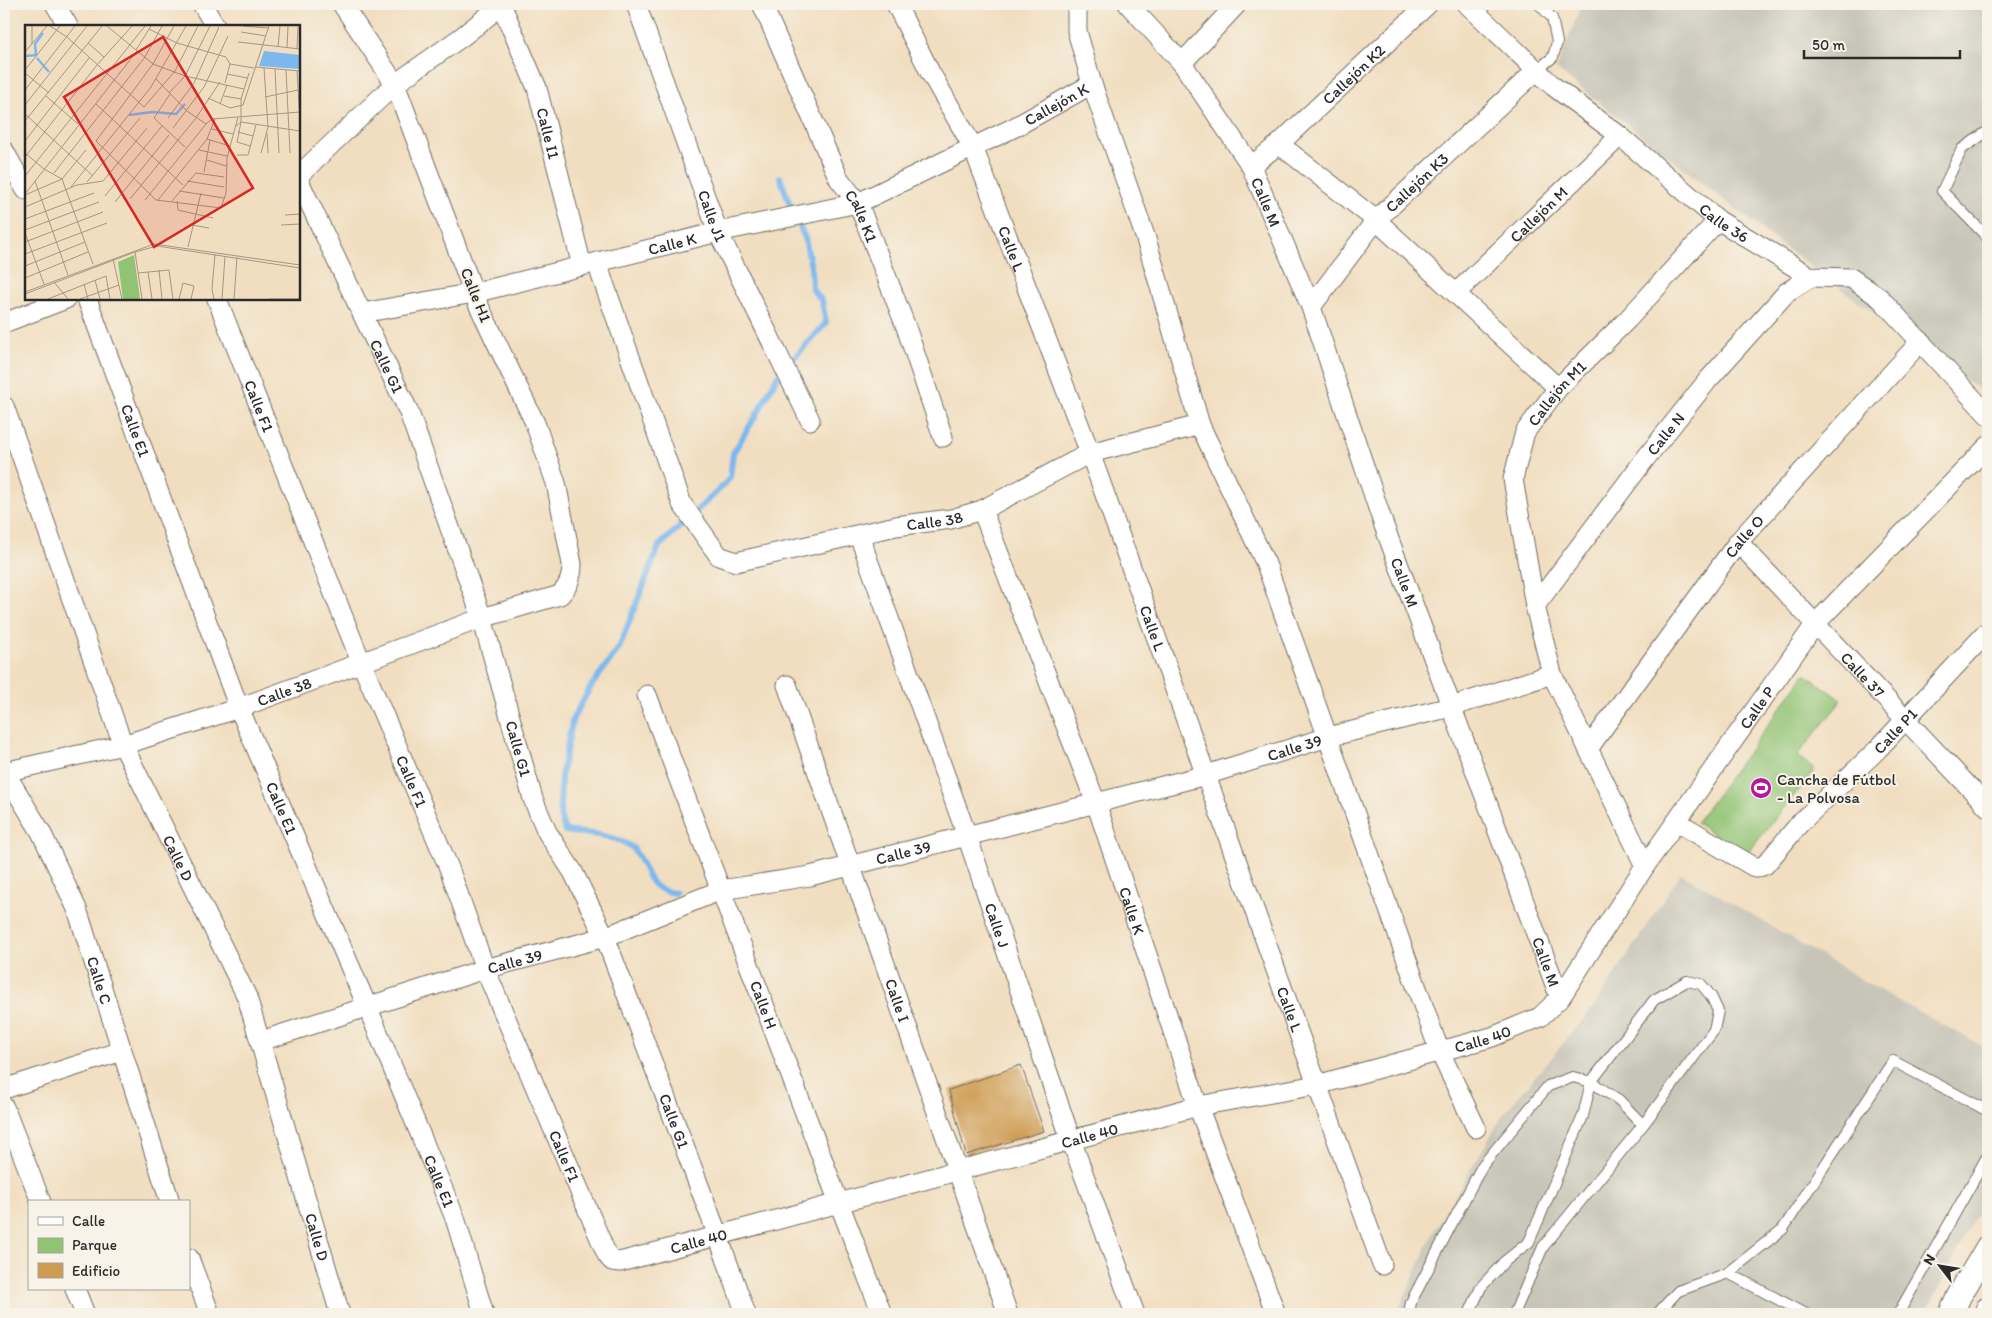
<svg xmlns="http://www.w3.org/2000/svg" width="1992" height="1318" viewBox="0 0 1992 1318" font-family="Itim,sans-serif">
<style>
.industrial{fill:#c7c5b8}
.green{fill:#90c373;stroke:#5e774f}
.lines{fill:none;stroke-linecap:round;stroke-linejoin:round}
.stream{stroke:#7cb8ee;stroke-width:6}
.building{fill:#cf9b52}
.service-casing{stroke:#706a5f;stroke-width:12}
.minor-casing{stroke:#706a5f;stroke-width:21}
.tertiary-casing{stroke:#706a5f;stroke-width:26}
.service{stroke:#fff;stroke-width:10}
.minor{stroke:#fff;stroke-width:19}
.tertiary{stroke:#fff;stroke-width:24}
.labels{text-anchor:middle;dominant-baseline:central;stroke-width:4;stroke-linejoin:round;paint-order:stroke}
.street-label{font-size:16px;fill:#2b2b2b;stroke:#f7f3e8}
.poi-label{font-size:16px;fill:#2b2b2b;stroke:#f7f3e8;text-anchor:start}
.inset-river{fill:none;stroke:#7cb8ee;stroke-width:2.5}
.inset-road{fill:none;stroke:#a29684;stroke-width:1}
.view{fill:#d62828;fill-opacity:0.15;stroke:#d62828;stroke-width:2.5}
.inset-edge{fill:none;stroke:#2b2b2b;stroke-width:2.5}
</style>
<rect width="100%" height="100%" fill="#f7f3e8"/>
<filter id="ink" filterUnits="userSpaceOnUse"><feTurbulence type="fractalNoise" baseFrequency=".02" numOctaves="2"/><feDisplacementMap in="SourceGraphic" scale="10" xChannelSelector="R" yChannelSelector="G"/><feConvolveMatrix kernelMatrix="1 2 1 2 8 2 1 2 1" color-interpolation-filters="sRGB"/></filter>
<filter id="wash" filterUnits="userSpaceOnUse"><feTurbulence type="fractalNoise" baseFrequency=".0096" numOctaves="4" result="noise"/><feDisplacementMap in="SourceGraphic" scale="20" xChannelSelector="R" yChannelSelector="G"/><feGaussianBlur stdDeviation="1.12" result="paint"/><feColorMatrix in="noise" values="0 0 0 0 0 0 0 0 0 0 0 0 0 0 0 0 0 1.4 0 .05"/><feComposite in="paint" operator="in"/></filter>
<g filter="url(#wash)">
<rect width="100%" height="100%" fill="#f1dec0"/>
<g class="industrial">
<path d="M 1582,4 L 1988,4 L 1988,396 L 1787,249 L 1556,69 Z"/>
<path d="M 1681,873 L 1893,998 L 1988,1049 L 1988,1200 L 1973,1219 L 1926,1314 L 1397,1314 L 1432,1235 L 1503,1115 L 1593,1008 Z"/>
</g>
<path class="green" d="M 1805,674 L 1842,700 L 1797,756 L 1815,769 L 1747,854 L 1696,823 Z"/>
<g class="lines">
<path class="stream" d="M 675,893 C 649,889 650,879 639,858 C 637,855 635,851 633,848 C 615,834 586,834 565,831 L 560,815 L 561,776 L 573,718 L 592,685 L 619,648 L 659,546 L 724,485 L 730,477 L 733,453 L 757,414 L 777,377 L 826,323 L 822,301 L 812,289 L 811,267 L 805,238 L 792,210 L 780,177"/>
</g>
<g id="blocks">
<path class="building" d="M 1021,1065 L 1044,1131 L 966,1155 L 949,1090 Z"/>
</g>
</g>
<g filter="url(#ink)">
<use href="#blocks" fill-opacity="0" stroke="#706a5f" stroke-width="1"/>
<g class="lines">
<g class="service-casing">
<g id="service">
<path d="M 1536,71 L 1553,57 L 1557,42 L 1552,18 L 1539,4"/>
<path d="M 1988,131 L 1962,149 L 1942,191 L 1988,238"/>
<path d="M 1409,1314 L 1411,1302 L 1482,1166 L 1548,1086 L 1573,1077 L 1591,1082 L 1583,1116 L 1529,1242 L 1504,1262 L 1481,1287 L 1469,1314"/>
<path d="M 1514,1314 L 1543,1247 L 1643,1125 L 1714,1030 L 1718,1011 L 1711,996 L 1701,984 L 1687,981 L 1654,1000 L 1591,1082 L 1619,1100 L 1643,1125"/>
<path d="M 1657,1314 L 1678,1291 L 1728,1273"/>
<path d="M 1806,1314 L 1728,1273 L 1783,1229 L 1893,1061 L 1988,1111"/>
<path d="M 1898,1314 L 1988,1155"/>
</g>
</g>
<g class="minor-casing">
<g id="minor">
<path d="M 55,4 L 68,26"/>
<path d="M 202,4 L 215,26"/>
<path id="s1" d="M 501,4 L 537,88 L 582,266"/>
<path id="s2" d="M 636,4 L 718,232 L 810,420"/>
<path id="s3" d="M 762,4 L 839,179 L 858,203 L 906,327 L 943,437"/>
<path id="s4" d="M 896,4 L 930,72 L 973,147 L 1090,453 L 1382,1265"/>
<path d="M 1128,4 L 1182,63 L 1251,166 L 1279,144 L 1376,220 L 1558,388"/>
<path id="s5" d="M 1467,4 L 1553,86 L 1620,136 L 1718,220 L 1811,277 L 1851,278 L 1880,298 L 1988,415"/>
<path d="M 1182,63 L 1237,4"/>
<path d="M 1092,84 L 1146,239 L 1200,425 L 1266,564 L 1439,1050 L 1476,1128"/>
<path id="s6" d="M 1279,144 L 1428,4"/>
<path d="M 4,151 L 26,190"/>
<path id="s7" d="M 1251,166 L 1311,307 L 1383,523 L 1560,998"/>
<path d="M 299,175 L 395,84 L 463,36 L 503,4"/>
<path id="s8" d="M 299,181 L 408,410 L 482,618 L 533,799 L 547,832 L 573,872 L 605,937 L 718,1236 L 746,1314"/>
<path id="s9" d="M 598,262 L 601,275 L 682,504 L 719,556 L 736,562 L 896,526 L 951,519 L 982,510 L 1090,453 L 1200,425"/>
<path id="s10" d="M 1456,293 L 1620,136"/>
<path id="s11" d="M 87,299 L 239,708 L 367,1006 L 455,1218 L 484,1314"/>
<path id="s12" d="M 217,299 L 361,662 L 449,868 L 485,969 L 607,1255 L 612,1261 L 620,1262 L 1198,1106 L 1317,1085 L 1492,1037 L 1540,1017 L 1560,998 L 1645,866 L 1816,623 L 1988,446"/>
<path id="s13" d="M 1311,307 L 1376,220 L 1536,71"/>
<path id="s14" d="M 362,313 L 474,293 L 718,232 L 858,203 L 1015,127 L 1092,84 L 1077,31 L 1077,4"/>
<path d="M 4,323 L 66,299"/>
<path id="s15" d="M 4,406 L 123,745 L 247,997 L 340,1314"/>
<path id="s16" d="M 982,510 L 1096,803 L 1198,1106 L 1276,1314"/>
<path id="s17" d="M 859,535 L 967,836 L 1071,1140 L 1135,1314"/>
<path id="s18" d="M 1738,542 L 1988,807"/>
<path id="s19" d="M 1535,606 L 1645,459 L 1708,380 L 1787,292 L 1811,277"/>
<path id="s20" d="M 787,685 L 1008,1314"/>
<path id="s21" d="M 647,695 L 839,1203 L 882,1314"/>
<path id="s22" d="M 1588,749 L 1738,542 L 1921,341"/>
<path id="s23" d="M 4,771 L 41,832 L 77,909 L 170,1202"/>
<path id="s24" d="M 4,772 L 123,745 L 239,708 L 482,618 L 560,595 C 569,586 572,577 572,564 L 556,483 L 535,423 L 478,304 L 395,84 L 342,4"/>
<path id="s25" d="M 1677,822 L 1756,868 L 1765,865 L 1801,822 L 1877,750 L 1988,631"/>
<path id="s26" d="M 1645,866 L 1552,674 L 1535,606 L 1513,479 L 1525,432 L 1558,388 L 1628,319 L 1718,220"/>
<path id="s27" d="M 261,1041 L 485,969 L 605,937 L 721,890 L 810,876 L 1206,775 L 1328,737 L 1451,707 L 1552,674"/>
<path d="M 4,1089 L 122,1051"/>
<path d="M 4,1107 L 41,1202"/>
<path d="M 189,1258 L 210,1314"/>
<path d="M 75,1289 L 85,1314"/>
</g>
</g>
<g class="tertiary-casing">
<g id="tertiary">
<path d="M 1951,1314 L 1959,1296 L 1988,1247"/>
<path d="M 1986,1314 L 1988,1309"/>
</g>
</g>
<use href="#service" class="service"/>
<use href="#minor" class="minor"/>
<use href="#tertiary" class="tertiary"/>
</g>
</g>
<defs>
<g id="stadium-disc" transform="scale(1.125)"><circle r="9.5" fill="#b5179e" stroke="#f7f3e8"/><path d="M0-5a6.5 5 0 1 0 0 10a6.5 5 0 1 0 0-10ZM-3.5-1.8h7v3.6h-7Z" fill="#fff"/></g>
</defs>
<g fill-rule="evenodd">
<use href="#stadium-disc" x="1761" y="788"/>
</g>
<g class="labels">
<g class="street-label">
<text stroke="none"><textPath href="#s6" startOffset="102">Callejón K2</textPath></text>
<text stroke="none"><textPath href="#s14" startOffset="730">Callejón K</textPath></text>
<text stroke="none"><textPath href="#s1" startOffset="138">Calle I1</textPath></text>
<text stroke="none"><textPath href="#s13" startOffset="164">Callejón K3</textPath></text>
<text stroke="none"><textPath href="#s7" startOffset="39">Calle M</textPath></text>
<text stroke="none"><textPath href="#s10" startOffset="114">Callejón M</textPath></text>
<text stroke="none"><textPath href="#s2" startOffset="225">Calle J1</textPath></text>
<text stroke="none"><textPath href="#s3" startOffset="235">Calle K1</textPath></text>
<text stroke="none"><textPath href="#s5" startOffset="338">Calle 36</textPath></text>
<text stroke="none"><textPath href="#s14" startOffset="318">Calle K</textPath></text>
<text stroke="none"><textPath href="#s4" startOffset="271">Calle L</textPath></text>
<text transform="translate(476 295) rotate(68)">Calle H1</text>
<text stroke="none"><textPath href="#s8" startOffset="205">Calle G1</textPath></text>
<text stroke="none"><textPath href="#s26" startOffset="511">Callejón M1</textPath></text>
<text stroke="none"><textPath href="#s12" startOffset="115">Calle F1</textPath></text>
<text stroke="none"><textPath href="#s11" startOffset="140">Calle E1</textPath></text>
<text stroke="none"><textPath href="#s19" startOffset="216">Calle N</textPath></text>
<text stroke="none"><textPath href="#s9" startOffset="541">Calle 38</textPath></text>
<text stroke="none"><textPath href="#s22" startOffset="264">Calle O</textPath></text>
<text stroke="none"><textPath href="#s7" startOffset="444">Calle M</textPath></text>
<text stroke="none"><textPath href="#s4" startOffset="676">Calle L</textPath></text>
<text stroke="none"><textPath href="#s18" startOffset="182">Calle 37</textPath></text>
<text stroke="none"><textPath href="#s24" startOffset="292">Calle 38</textPath></text>
<text stroke="none"><textPath href="#s12" startOffset="2380">Calle P</textPath></text>
<text stroke="none"><textPath href="#s25" startOffset="288">Calle P1</textPath></text>
<text stroke="none"><textPath href="#s27" startOffset="1076">Calle 39</textPath></text>
<text stroke="none"><textPath href="#s8" startOffset="610">Calle G1</textPath></text>
<text stroke="none"><textPath href="#s12" startOffset="520">Calle F1</textPath></text>
<text stroke="none"><textPath href="#s11" startOffset="545">Calle E1</textPath></text>
<text stroke="none"><textPath href="#s27" startOffset="671">Calle 39</textPath></text>
<text stroke="none"><textPath href="#s15" startOffset="485">Calle D</textPath></text>
<text stroke="none"><textPath href="#s16" startOffset="428">Calle K</textPath></text>
<text stroke="none"><textPath href="#s17" startOffset="414">Calle J</textPath></text>
<text stroke="none"><textPath href="#s27" startOffset="266">Calle 39</textPath></text>
<text stroke="none"><textPath href="#s7" startOffset="849">Calle M</textPath></text>
<text stroke="none"><textPath href="#s23" startOffset="231">Calle C</textPath></text>
<text stroke="none"><textPath href="#s20" startOffset="334">Calle I</textPath></text>
<text stroke="none"><textPath href="#s21" startOffset="331">Calle H</textPath></text>
<text stroke="none"><textPath href="#s4" startOffset="1081">Calle L</textPath></text>
<text stroke="none"><textPath href="#s12" startOffset="1940">Calle 40</textPath></text>
<text stroke="none"><textPath href="#s8" startOffset="1015">Calle G1</textPath></text>
<text stroke="none"><textPath href="#s12" startOffset="1535">Calle 40</textPath></text>
<text stroke="none"><textPath href="#s12" startOffset="925">Calle F1</textPath></text>
<text stroke="none"><textPath href="#s11" startOffset="950">Calle E1</textPath></text>
<text stroke="none"><textPath href="#s15" startOffset="890">Calle D</textPath></text>
<text stroke="none"><textPath href="#s12" startOffset="1130">Calle 40</textPath></text>
</g>
<g class="poi-label">
<text x="1777" y="779">Cancha de Fútbol<tspan x="1777" dy="18">- La Polvosa</tspan></text>
</g>
</g>
<g transform="translate(25 25)">
<rect width="275" height="275" fill="#f1dec0"/>
<path d="M 109,230 L 115,274 L 98,274 L 93,237 Z" fill="#90c373"/>
<path d="M 239,26 L 275,30 L 275,44 L 234,41 Z" fill="#7cb8ee"/>
<path class="inset-river" d="M 0,31 L 11,30 L 10,19 L 18,8M 12,33 L 24,47M 104,90 L 127,87 L 151,89 L 160,79"/>
<path class="inset-road" d="M 25,1 L 42,12 L 119,82 L 150,46 L 173,1M 82,1 L 128,39 L 160,51 L 219,64M 149,1 L 128,39 L 71,116 L 131,175 L 196,183 L 201,168 L 202,133 L 213,92M 218,1 L 243,3M 124,4 L 152,18 L 201,32 L 205,39 L 229,43M 216,7 L 241,11M 213,17 L 275,24M 63,18 L 79,32M 7,19 L 7,1M 253,22 L 255,1M 262,23 L 263,1M 272,24 L 273,1M 111,25 L 126,1M 0,27 L 22,1M 230,42 L 275,46M 250,44 L 254,128M 0,45 L 35,1M 261,45 L 265,128M 272,46 L 275,97M 0,48 L 24,68M 202,49 L 222,53M 131,54 L 162,86 L 181,99 L 187,94 L 275,87M 200,58 L 205,39M 0,65 L 50,1M 144,68 L 160,51 L 185,1M 145,69 L 129,93 L 160,122M 21,71 L 53,99M 199,71 L 216,74M 240,72 L 273,65M 183,73 L 205,83 L 218,80 L 244,1M 71,79 L 158,160M 195,79 L 202,60M 0,80 L 62,1M 0,89 L 68,151M 143,93 L 169,58 L 194,2M 0,96 L 77,1M 210,102 L 216,97 L 216,74 L 224,48M 148,103 L 179,62 L 203,11M 187,104 L 208,109M 213,107 L 228,111M 242,108 L 243,128M 185,115 L 205,121M 0,116 L 64,33M 225,121 L 212,117 L 216,97 L 275,106M 174,125 L 202,131M 0,128 L 19,144 L 37,154 L 68,239M 236,128 L 243,102 L 239,43M 212,130 L 223,130 L 231,100M 0,132 L 72,40 L 107,1M 182,135 L 201,141M 179,147 L 185,115 L 182,114 L 190,94M 29,148 L 120,32 L 137,1M 0,151 L 120,1M 10,156 L 43,250M 162,156 L 199,162M 62,157 L 115,93M 46,162 L 126,62 L 161,1M 154,166 L 199,173M 0,169 L 112,26M 0,170 L 37,154 L 61,125M 80,171 L 137,101M 105,174 L 171,93 L 195,57M 120,175 L 181,99M 133,175 L 182,114M 147,176 L 171,148 L 199,152M 152,176 L 153,185 L 188,193M 90,177 L 144,110M 0,182 L 52,160 L 78,156 L 122,103M 260,190 L 275,189M 0,194 L 69,168M 167,200 L 184,203M 256,200 L 275,199M 0,205 L 74,177M 0,208 L 19,259M 0,217 L 78,187M 163,222 L 176,168M 110,227 L 117,274M 0,229 L 82,198M 88,234 L 97,274M 0,241 L 60,217M 134,245 L 137,274M 123,247 L 127,274M 113,248 L 144,245 L 148,274M 0,253 L 63,227M 70,255 L 75,274M 29,257 L 43,274M 59,259 L 63,274M 0,267 L 129,219 L 275,240M 0,269 L 110,227 L 132,221 L 275,243M 23,274 L 81,251 L 85,274M 55,274 L 94,260M 154,274 L 158,258 L 169,261 L 166,274M 189,274 L 187,264 L 190,229M 197,274 L 200,231M 209,274 L 212,232M 244,274 L 275,274"/>
<path class="view" d="M 138,12 L 228,163 L 129,222 L 39,72 Z"/>
<rect width="275" height="275" class="inset-edge"/>
</g>
<rect width="1992" height="1318" fill="none" stroke="#f7f3e8" stroke-width="20"/>
<rect x="28" y="1200" width="162" height="90" fill="#f7f3e8" stroke="#a5a39c"/>
<rect x="38" y="1217" width="25" height="8" fill="#ffffff" stroke="#a5a39c"/>
<text x="72" y="1226" font-size="15" fill="#2b2b2b">Calle</text>
<rect x="38" y="1238" width="25" height="15" fill="#90c373" stroke="#a5a39c"/>
<text x="72" y="1250" font-size="15" fill="#2b2b2b">Parque</text>
<rect x="38" y="1263" width="25" height="15" fill="#cf9b52" stroke="#a5a39c"/>
<text x="72" y="1276" font-size="15" fill="#2b2b2b">Edificio</text>
<g transform="translate(1940 1266) rotate(301)" stroke="#f7f3e8" stroke-width="4" paint-order="stroke">
<path d="M0-4L9 19L0 12L-9 19Z" fill="#2b2b2b"/>
<text y="-8" font-size="14" font-weight="bold" text-anchor="middle" fill="#2b2b2b">N</text>
</g>
<path d="M1804 50v8h156v-8" fill="none" stroke="#2b2b2b" stroke-width="2.5"/>
<text x="1812" y="50" font-size="15" fill="#2b2b2b" stroke="#f7f3e8" stroke-width="4" paint-order="stroke">50 m</text>
</svg>
